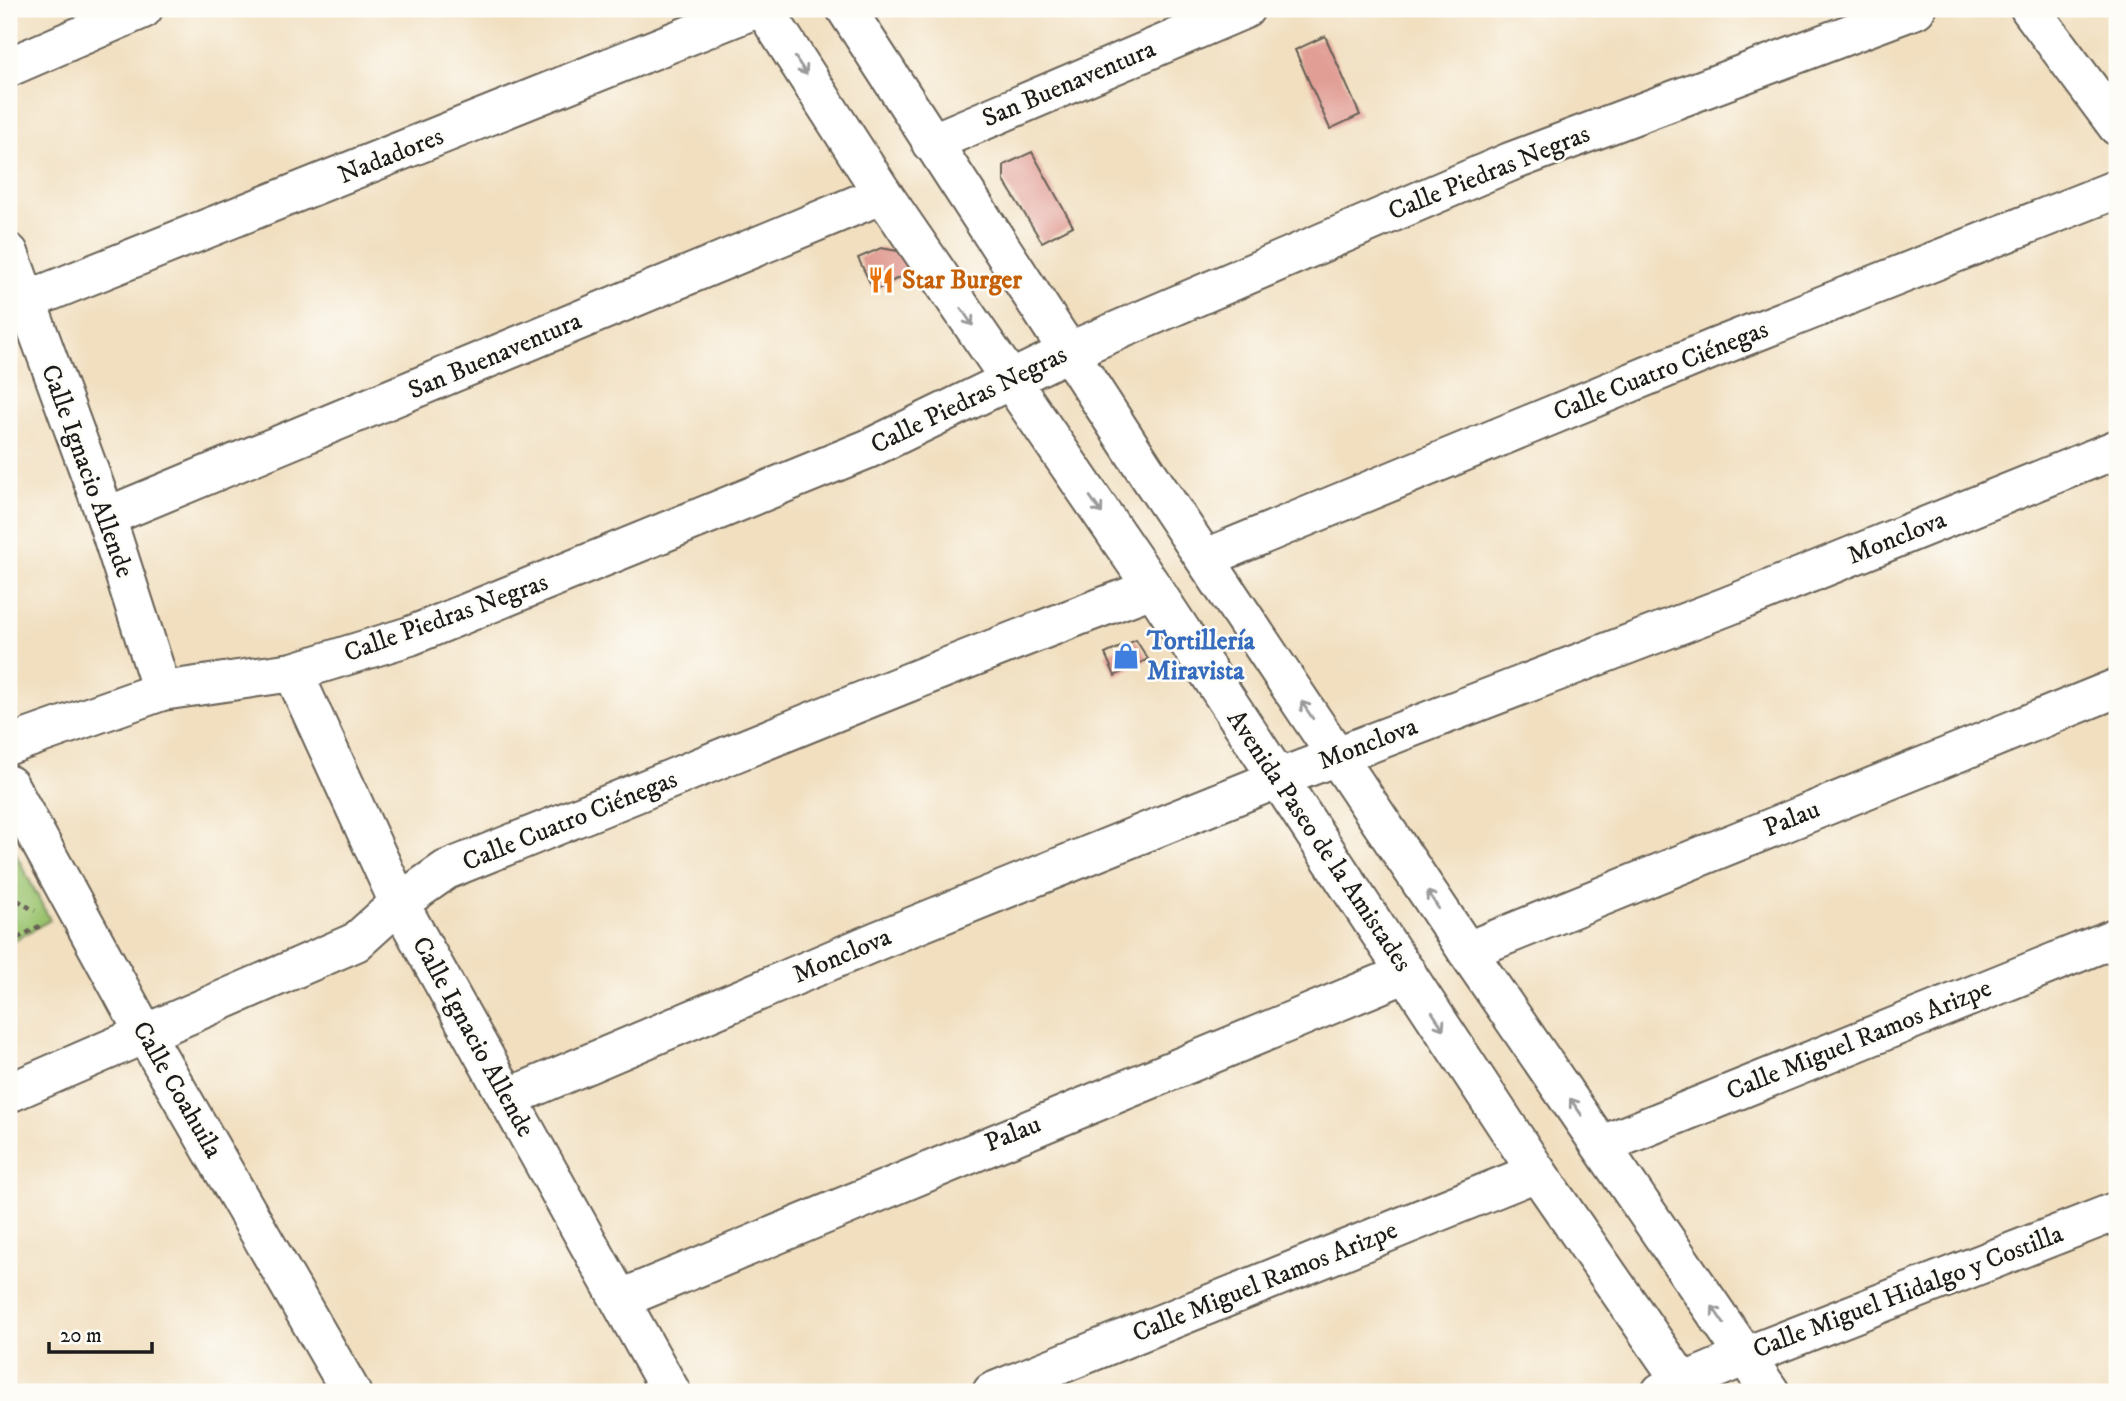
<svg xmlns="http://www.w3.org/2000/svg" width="2126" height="1401" viewBox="0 0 2126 1401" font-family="'IM FELL DW Pica',serif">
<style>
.green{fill:#9ac26d;stroke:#5b6f44;stroke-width:2}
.building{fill:#e19e95}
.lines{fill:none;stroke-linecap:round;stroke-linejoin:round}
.minor-casing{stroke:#676055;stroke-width:42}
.path{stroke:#676055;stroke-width:4.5;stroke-dasharray:5 5;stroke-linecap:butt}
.minor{stroke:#fff;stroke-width:38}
.oneway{stroke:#999}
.labels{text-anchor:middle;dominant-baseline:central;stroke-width:5;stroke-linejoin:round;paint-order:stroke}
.street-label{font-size:26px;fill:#1c1c1c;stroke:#fdfcf7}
.food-label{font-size:26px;font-weight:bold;fill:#c56008;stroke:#fdfcf7;text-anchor:start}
.shop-label{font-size:26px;font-weight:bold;fill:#366cbe;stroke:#fdfcf7;text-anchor:start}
</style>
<rect width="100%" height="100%" fill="#fdfcf7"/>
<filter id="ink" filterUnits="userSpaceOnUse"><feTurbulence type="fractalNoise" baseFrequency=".0143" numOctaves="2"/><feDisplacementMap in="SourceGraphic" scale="14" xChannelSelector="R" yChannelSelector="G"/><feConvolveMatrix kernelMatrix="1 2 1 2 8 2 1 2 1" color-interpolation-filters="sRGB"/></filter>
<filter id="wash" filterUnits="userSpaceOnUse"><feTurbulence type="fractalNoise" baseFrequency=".00686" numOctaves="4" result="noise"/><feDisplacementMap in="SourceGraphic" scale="28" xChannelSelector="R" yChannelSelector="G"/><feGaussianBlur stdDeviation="1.57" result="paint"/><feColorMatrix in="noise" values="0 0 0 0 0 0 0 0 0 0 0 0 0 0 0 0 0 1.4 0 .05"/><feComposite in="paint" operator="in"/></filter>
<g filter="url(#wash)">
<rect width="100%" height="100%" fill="#f1dfc0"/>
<path class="green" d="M 9,841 L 50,920 L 9,943 Z"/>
<g id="blocks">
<g class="building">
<path d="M 1325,36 L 1360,115 L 1330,129 L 1295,50 Z"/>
<path d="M 1032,152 L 1073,226 L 1042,242 L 1004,181 L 1004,165 Z"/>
<path d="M 881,248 L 903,252 L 913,270 L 874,291 L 858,258 Z"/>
<path d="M 1136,640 L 1148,659 L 1115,676 L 1105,654 Z"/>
</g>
</g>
</g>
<g filter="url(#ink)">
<use href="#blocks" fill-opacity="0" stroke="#676055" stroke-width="2"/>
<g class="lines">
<g class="minor-casing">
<g id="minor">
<path d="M 764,9 L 883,194 L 1153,588 L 1537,1172 L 1689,1392"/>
<path d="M 846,9 L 1148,474 L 1467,951 L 1770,1392"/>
<path d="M 2030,9 L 2117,126"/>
<path d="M 9,67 L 143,9"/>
<path d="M 931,143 L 1245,9"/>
<path d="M 9,253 L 106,517 L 162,691"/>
<path d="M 26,301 L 755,9"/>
<path d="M 106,517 L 883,194"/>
<path d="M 1206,558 L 1715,348 L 2117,189"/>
<path d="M 293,672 L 399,903 L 671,1392"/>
<path d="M 9,745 L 162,691 L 293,672 L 410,636 L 868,449 L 1070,351 L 1510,162 L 1916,9"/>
<path d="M 9,785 L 145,1034 L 351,1392"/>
<path d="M 1467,951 L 2117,688"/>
<path d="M 9,1093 L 356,942 L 399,903 L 446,870 C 682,776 915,676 1153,588"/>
<path d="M 508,1098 L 879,940 L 1277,779 L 1728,606 L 2117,449"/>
<path d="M 1602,1145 L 2117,937"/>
<path d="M 621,1299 L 1407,973"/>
<path d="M 992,1392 L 1537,1172"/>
<path d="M 1661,1392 L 1746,1356 L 2117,1211"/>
</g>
</g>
<g class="path">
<path d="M 9,895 L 35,911"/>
<path d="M 9,943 L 43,924"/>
</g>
<use href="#minor" class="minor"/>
</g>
<defs><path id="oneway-shaft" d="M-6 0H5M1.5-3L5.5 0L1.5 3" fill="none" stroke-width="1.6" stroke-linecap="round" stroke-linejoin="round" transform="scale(1.75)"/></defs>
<g class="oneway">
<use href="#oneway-shaft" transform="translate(801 66) rotate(57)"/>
<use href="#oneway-shaft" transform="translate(967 317) rotate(56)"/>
<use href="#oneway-shaft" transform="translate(1096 505) rotate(55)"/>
<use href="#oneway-shaft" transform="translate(1307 710) rotate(-124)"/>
<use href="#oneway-shaft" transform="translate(1433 900) rotate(-123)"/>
<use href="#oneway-shaft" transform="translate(1438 1021) rotate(57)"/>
<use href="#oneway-shaft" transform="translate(1576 1107) rotate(-125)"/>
<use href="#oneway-shaft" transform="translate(1718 1315) rotate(-124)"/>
</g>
</g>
<defs>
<g id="restaurant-bare" transform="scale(2.1)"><path d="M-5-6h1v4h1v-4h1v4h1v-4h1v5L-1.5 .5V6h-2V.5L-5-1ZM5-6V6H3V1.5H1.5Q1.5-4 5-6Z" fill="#e8710a" stroke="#fdfcf7" stroke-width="2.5" paint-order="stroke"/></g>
<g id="shop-bare" transform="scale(2.1)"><path d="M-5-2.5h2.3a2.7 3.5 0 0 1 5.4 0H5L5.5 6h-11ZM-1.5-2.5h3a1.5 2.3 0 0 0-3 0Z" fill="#3f7fe0" stroke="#fdfcf7" stroke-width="2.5" paint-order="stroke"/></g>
</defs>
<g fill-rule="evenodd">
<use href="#restaurant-bare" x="881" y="280"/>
<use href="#shop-bare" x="1126" y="656"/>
</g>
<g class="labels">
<g class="street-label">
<text transform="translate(1069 84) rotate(-23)">San Buenaventura</text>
<text transform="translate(391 156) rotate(-22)">Nadadores</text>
<text transform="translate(1489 173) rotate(-22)">Calle Piedras Negras</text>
<text transform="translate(495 356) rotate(-23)">San Buenaventura</text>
<text transform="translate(1661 371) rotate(-22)">Calle Cuatro Ciénegas</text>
<text transform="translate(969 400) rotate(-26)">Calle Piedras Negras</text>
<text transform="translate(87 471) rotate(70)">Calle Ignacio Allende</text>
<text transform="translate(1897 538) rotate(-22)">Monclova</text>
<text transform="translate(446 618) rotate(-20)">Calle Piedras Negras</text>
<text transform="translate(1368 744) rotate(-21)">Monclova</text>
<text transform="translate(1792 819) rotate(-22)">Palau</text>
<text transform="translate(570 821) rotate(-22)">Calle Cuatro Ciénegas</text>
<text transform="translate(1319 841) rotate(56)">Avenida Paseo de la Amistades</text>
<text transform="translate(842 956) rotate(-23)">Monclova</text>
<text transform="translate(473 1037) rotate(61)">Calle Ignacio Allende</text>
<text transform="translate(1859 1040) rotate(-22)">Calle Miguel Ramos Arizpe</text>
<text transform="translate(177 1090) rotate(60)">Calle Coahuila</text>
<text transform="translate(1013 1134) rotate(-22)">Palau</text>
<text transform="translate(1265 1282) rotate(-22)">Calle Miguel Ramos Arizpe</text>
<text transform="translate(1908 1292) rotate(-21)">Calle Miguel Hidalgo y Costilla</text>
</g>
<g class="food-label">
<text x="902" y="280">Star Burger</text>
</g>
<g class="shop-label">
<text x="1147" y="641">Tortillería<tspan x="1147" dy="30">Miravista</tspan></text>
</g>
</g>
<rect width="2126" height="1401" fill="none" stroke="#fdfcf7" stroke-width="35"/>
<path d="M49 1342v10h103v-10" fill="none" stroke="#1c1c1c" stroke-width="3.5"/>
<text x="60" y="1342" font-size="21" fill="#1c1c1c" stroke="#fdfcf7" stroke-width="5" paint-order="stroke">20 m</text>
</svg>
